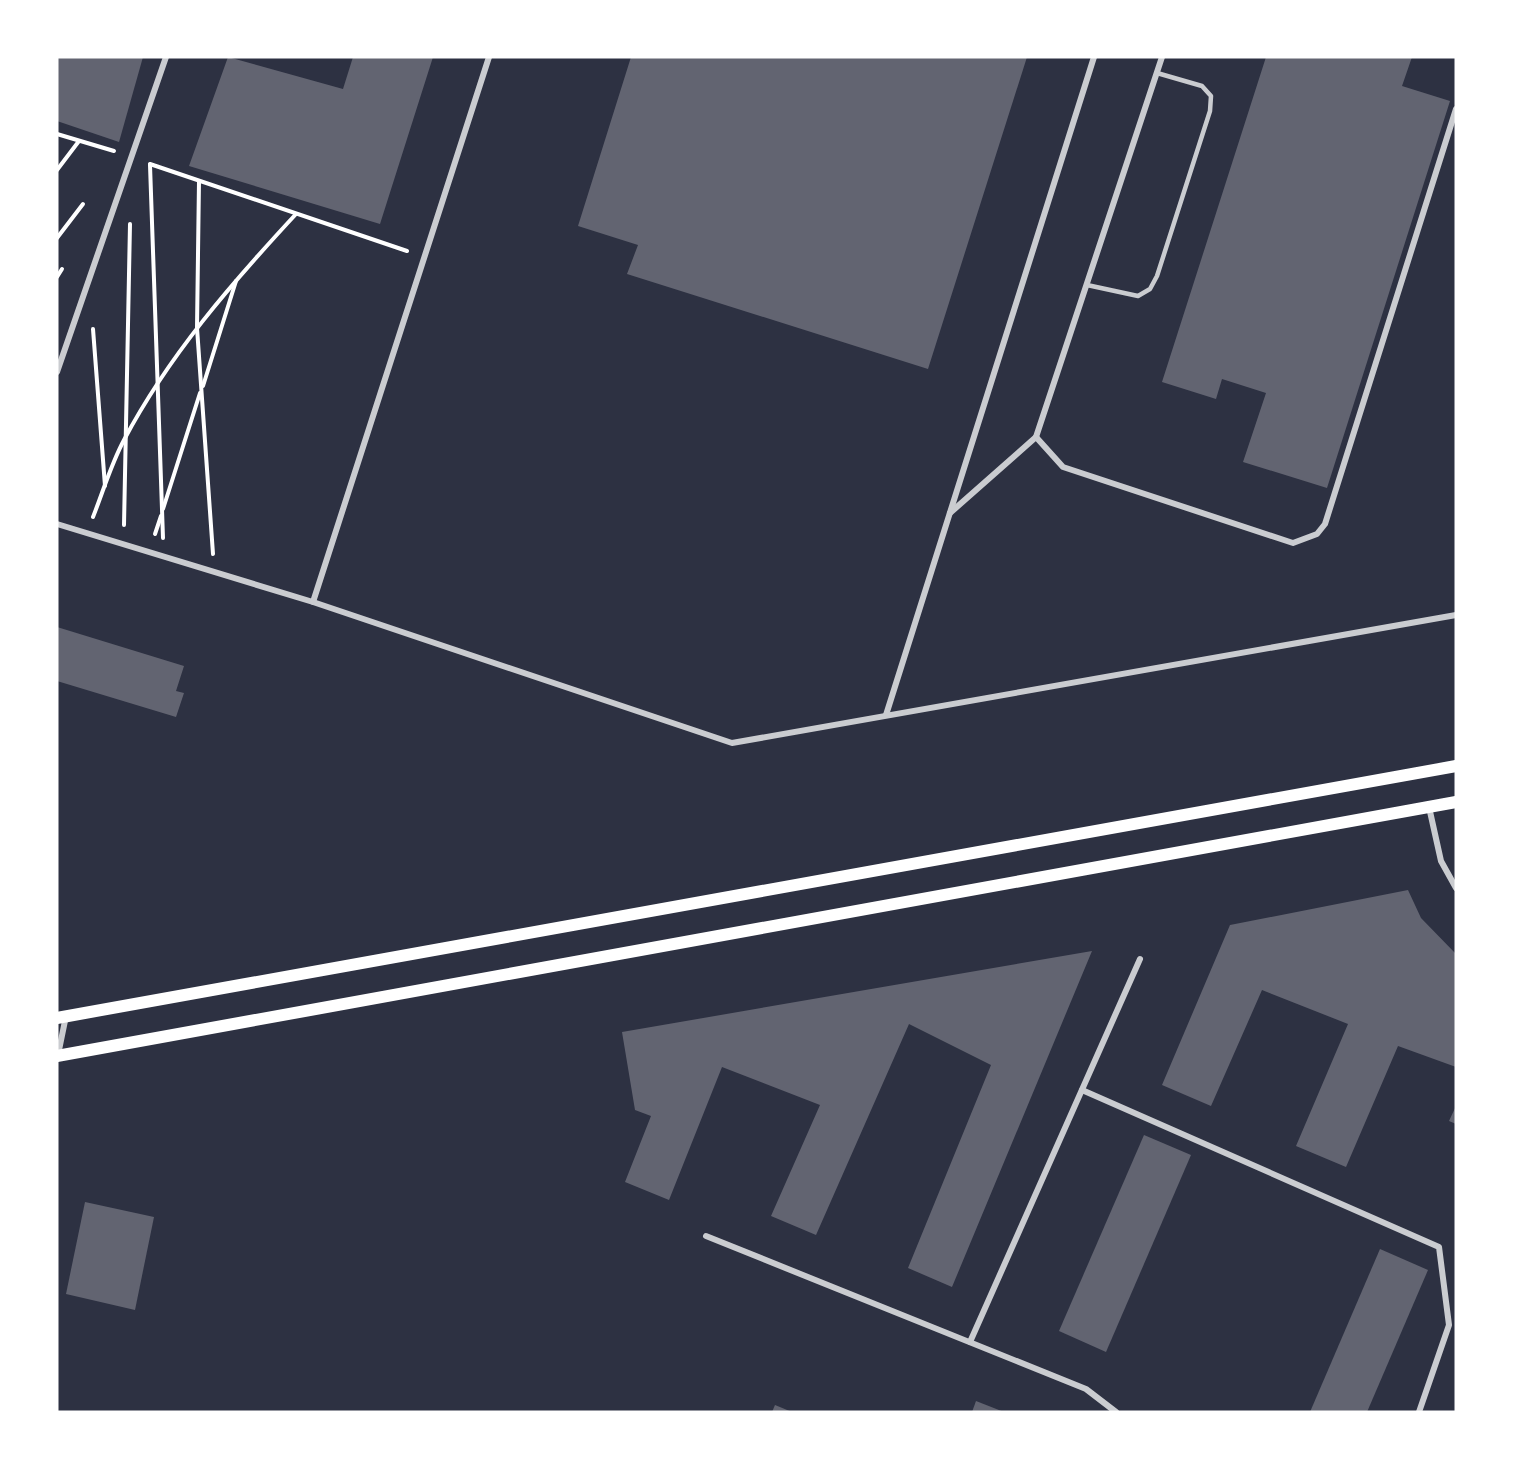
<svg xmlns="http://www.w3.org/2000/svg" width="1513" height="1469" viewBox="0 0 1513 1469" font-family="Karla,sans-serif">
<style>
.building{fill:#626471}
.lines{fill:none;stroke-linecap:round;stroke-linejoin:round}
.path{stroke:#fff;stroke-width:4}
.service{stroke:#caccd0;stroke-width:4.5}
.minor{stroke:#caccd0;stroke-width:6}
.secondary{stroke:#fff;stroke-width:12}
</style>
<rect width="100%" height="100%" fill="#2d3142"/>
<g class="building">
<path d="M 57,57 L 143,57 L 119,142 L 57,121 Z"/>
<path d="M 228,57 L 343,89 L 353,57 L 433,57 L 380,224 L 189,166 Z"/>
<path d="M 631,57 L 1027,57 L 928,369 L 627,274 L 638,245 L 578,226 Z"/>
<path d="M 1266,57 L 1412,57 L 1402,86 L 1450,101 L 1327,488 L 1243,462 L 1266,393 L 1222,379 L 1216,399 L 1162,382 Z"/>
<path d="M 57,627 L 184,666 L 176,691 L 184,693 L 176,717 L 57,681 Z"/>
<path d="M 1408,890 L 1421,918 L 1456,954 L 1456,1067 L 1398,1046 L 1346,1167 L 1296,1146 L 1348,1024 L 1262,990 L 1211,1106 L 1162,1085 L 1230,925 Z"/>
<path d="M 1092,951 L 952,1287 L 908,1268 L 991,1065 L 909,1024 L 816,1235 L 771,1216 L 820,1105 L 722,1067 L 669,1200 L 625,1182 L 651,1116 L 635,1110 L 622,1032 Z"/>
<path d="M 1456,1106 L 1456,1124 L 1449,1121 Z"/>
<path d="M 1144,1135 L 1191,1155 L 1106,1352 L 1059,1331 Z"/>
<path d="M 85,1202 L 154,1217 L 135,1310 L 66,1294 Z"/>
<path d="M 1380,1249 L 1428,1270 L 1367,1412 L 1310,1412 Z"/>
<path d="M 976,1401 L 1004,1412 L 972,1412 Z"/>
<path d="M 775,1405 L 792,1412 L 772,1412 Z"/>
</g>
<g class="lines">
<g class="path">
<path d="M 57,134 L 114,151"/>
<path d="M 150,164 L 407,251"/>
<path d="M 150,165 L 163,538"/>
<path d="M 57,170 L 79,141"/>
<path d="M 199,181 L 197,328 L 213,554"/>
<path d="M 57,238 L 83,204"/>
<path d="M 57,277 L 62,269"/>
<path d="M 93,329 L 105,486"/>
<path d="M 203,386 L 236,281"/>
<path d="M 163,509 L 200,393"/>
<path d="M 93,517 C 103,492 111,464 124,440 C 169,355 231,284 296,214"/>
<path d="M 124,525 L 130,224"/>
<path d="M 155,534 L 161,516"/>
</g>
<path class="service" d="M 1087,285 L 1138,296 L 1150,289 L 1157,276 L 1210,111 L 1211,96 L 1202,86 L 1157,73"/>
<g class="minor">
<path d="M 57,372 L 166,57"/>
<path d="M 1036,437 L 1162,57"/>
<path d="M 950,513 L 1036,437 L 1063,467 L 1293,543 L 1317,534 L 1325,524 L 1456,109"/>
<path d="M 57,524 L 313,602 L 732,743 L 1456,615"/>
<path d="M 313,602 L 489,57"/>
<path d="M 886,715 L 1094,57"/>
<path d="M 1429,807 L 1441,861 L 1456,888"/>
<path d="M 58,1055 L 66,1016"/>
<path d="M 1082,1090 L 1439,1247 L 1449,1325 L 1419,1412"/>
<path d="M 706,1236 L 1086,1389 L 1116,1412"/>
<path d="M 970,1342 L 1140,959"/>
</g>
<g class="secondary">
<path d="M 57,1018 L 1456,766"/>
<path d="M 57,1056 L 1456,802"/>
</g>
</g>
<rect width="1513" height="1469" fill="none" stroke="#ffffff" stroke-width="117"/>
</svg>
